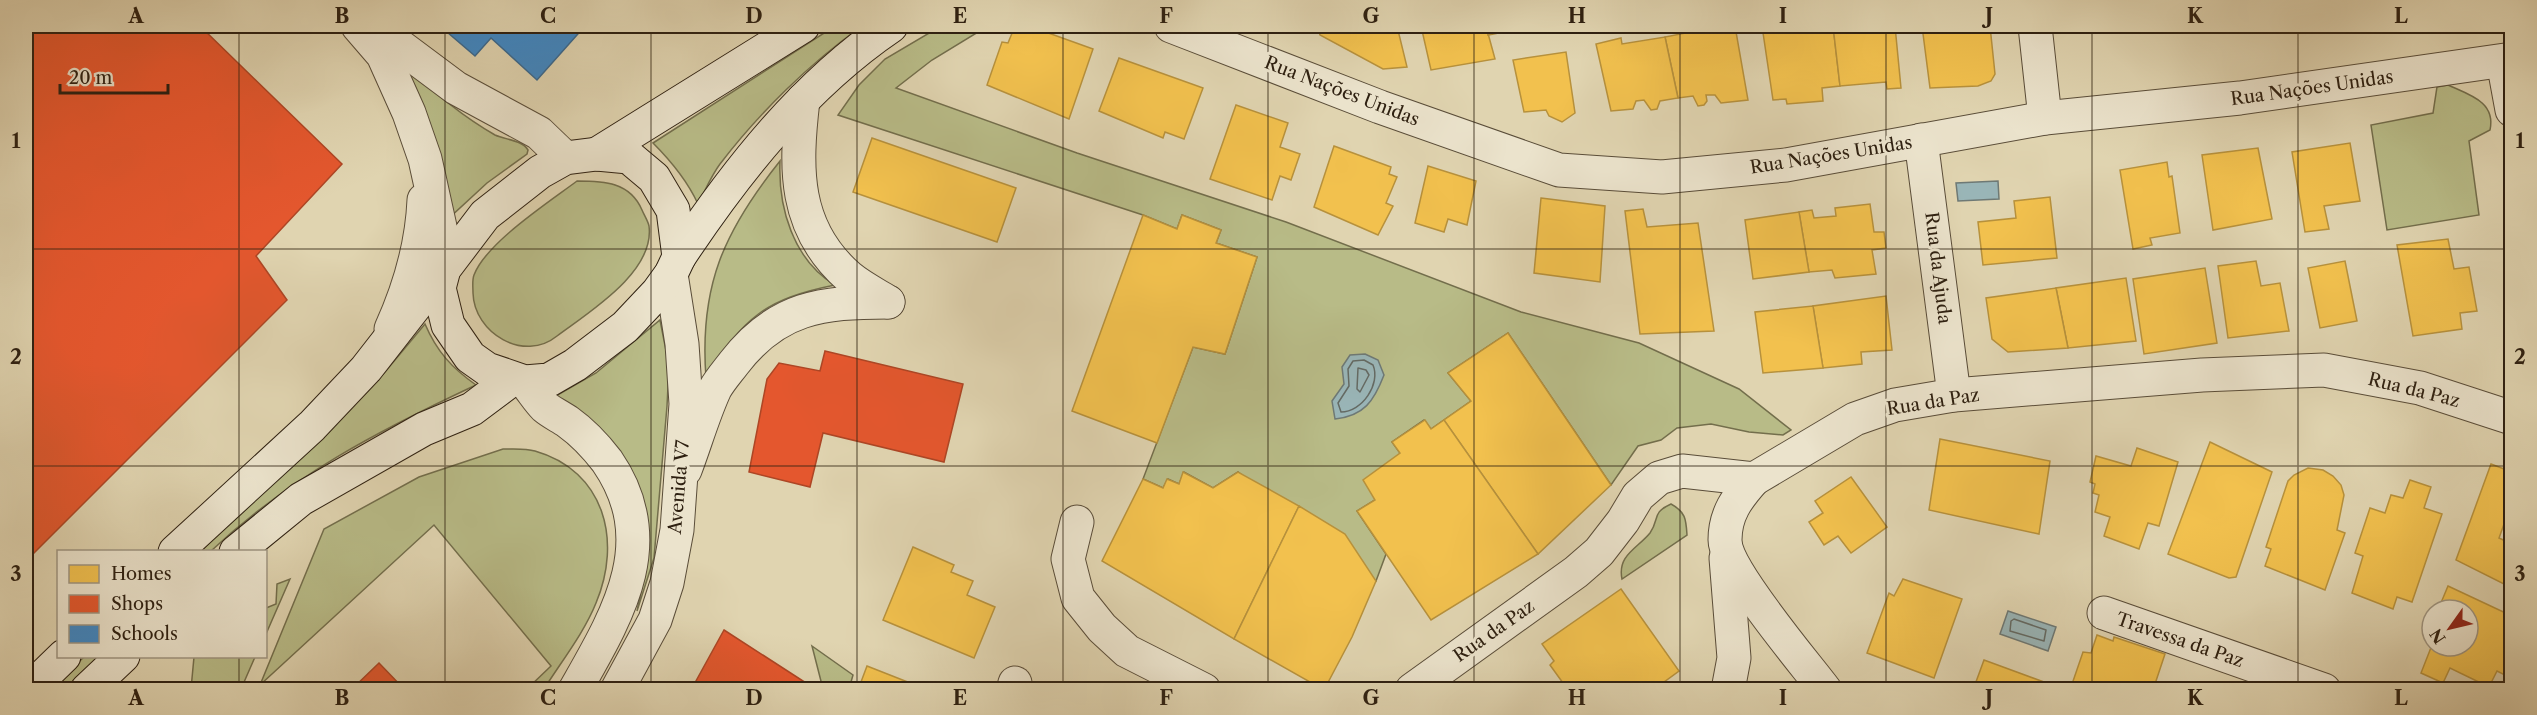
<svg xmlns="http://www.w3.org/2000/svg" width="2537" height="715" viewBox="0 0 2537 715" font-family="'Libre Caslon Text',serif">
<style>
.green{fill:#b8bb87;stroke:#736e4c;stroke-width:1.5}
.water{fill:#99b5b7;stroke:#6e7975;stroke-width:1.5}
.homes{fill:#f2c14e;stroke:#b7913c;stroke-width:1.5}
.shops{fill:#e4572e;stroke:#ad4625;stroke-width:1.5}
.schools{fill:#3f88c5;stroke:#3a698f;stroke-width:1.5}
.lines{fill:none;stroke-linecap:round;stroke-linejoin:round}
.shore{stroke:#646a64;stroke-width:1.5}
.minor-casing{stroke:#5a4d39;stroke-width:35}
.tertiary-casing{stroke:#5a4d39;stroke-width:35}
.secondary-casing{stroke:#2e2011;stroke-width:35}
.minor{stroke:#ebe3cc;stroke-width:33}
.tertiary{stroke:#ebe3cc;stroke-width:33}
.secondary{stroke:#ebe3cc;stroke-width:33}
.grid{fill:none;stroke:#2e2011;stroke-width:1.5;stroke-opacity:0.55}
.labels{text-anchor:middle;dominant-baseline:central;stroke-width:6;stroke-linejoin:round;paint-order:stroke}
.street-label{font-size:18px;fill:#2e2011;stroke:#ebe3cc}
.neatline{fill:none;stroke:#2e2011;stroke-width:2}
.grid-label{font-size:20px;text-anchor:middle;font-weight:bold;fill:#2e2011}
</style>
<rect width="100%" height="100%" fill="#e0d4b0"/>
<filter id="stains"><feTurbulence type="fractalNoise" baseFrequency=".00333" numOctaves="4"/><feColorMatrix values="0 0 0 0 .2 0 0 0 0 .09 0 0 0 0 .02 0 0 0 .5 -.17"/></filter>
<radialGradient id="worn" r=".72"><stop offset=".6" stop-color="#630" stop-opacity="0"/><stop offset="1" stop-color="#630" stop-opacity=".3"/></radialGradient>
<g class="green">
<path d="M 835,26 L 862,26 C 810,63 759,113 720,164 C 711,176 705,191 698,204 C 687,180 672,162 653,143 Z"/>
<path d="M 941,26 L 988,26 L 932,60 L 896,88 L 1077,153 L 1286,222 L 1521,312 L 1639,343 L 1739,389 L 1791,430 L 1783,435 L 1749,432 L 1711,424 L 1677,428 L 1661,440 L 1638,446 L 1611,485 L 1508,333 L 1448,373 L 1471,401 L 1431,429 L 1424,420 L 1392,442 L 1400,453 L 1375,500 L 1357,511 L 1386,554 L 1376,581 L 1238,472 L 1213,488 L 1184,472 L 1179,484 L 1168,479 L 1163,488 L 1143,479 L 1193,347 L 1225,354 L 1257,257 L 1216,243 L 1221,230 L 1182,215 L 1177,229 L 1143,215 L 838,115 L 859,85 L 885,59 Z"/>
<path d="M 407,66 C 434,93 462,116 495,135 C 506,140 522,140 528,150 L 527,154 L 487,183 L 449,218 Z"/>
<path d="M 2448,85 C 2470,95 2496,102 2490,130 L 2469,141 L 2479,215 L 2387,230 L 2371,125 L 2433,113 L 2437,87 Z"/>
<path d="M 780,161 C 778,207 793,260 835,285 C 765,299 743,318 706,378 C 699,286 724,231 780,161 Z"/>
<path d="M 577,181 C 604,181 630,182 642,210 C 644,215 648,221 649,226 C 655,272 589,312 557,336 C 524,363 474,333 473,293 C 473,287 472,280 474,275 C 486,243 549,202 577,181 Z"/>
<path d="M 660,320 L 669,366 L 667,406 L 654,558 L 637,611 L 648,557 L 554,397 L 596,373 Z"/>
<path d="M 425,324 C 437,352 452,368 476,385 C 378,431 291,476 211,551 L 200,552 L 385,372 Z"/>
<path d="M 503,449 C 513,449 525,448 535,451 C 605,471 622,541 596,603 C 584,633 561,662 544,689 L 527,689 L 551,666 L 434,525 L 260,685 L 324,529 L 419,477 Z"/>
<path d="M 1671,504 C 1686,512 1686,520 1687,535 L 1622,579 C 1617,555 1638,548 1650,533 C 1660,519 1651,513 1671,504 Z"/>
<path d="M 290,579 L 266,634 L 266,608 L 276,604 L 277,584 Z"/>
<path d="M 812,646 L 853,675 L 849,689 L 823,689 Z"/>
<path d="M 84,657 L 100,657 L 65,689 L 49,690 Z"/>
<path d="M 194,657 L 194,656 L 255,657 L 241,689 L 191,689 Z"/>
</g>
<g class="water">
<path d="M 1998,181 L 1999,199 L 1958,201 L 1956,183 Z"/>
<path d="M 1365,354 L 1378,360 L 1384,375 C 1374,401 1364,416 1335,419 L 1332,401 L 1344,384 L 1342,367 L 1350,355 Z"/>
<path d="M 2008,611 L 2056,627 L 2048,651 L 2000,634 Z"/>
</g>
<g class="homes">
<path d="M 1015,26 L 1029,26 L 1093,49 L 1069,119 L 987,85 L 1002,42 L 1008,43 Z"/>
<path d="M 1317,26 L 1397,26 L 1407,67 L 1383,69 L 1320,35 Z"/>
<path d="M 1421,26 L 1486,26 L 1495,59 L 1431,70 Z"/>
<path d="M 1486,26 L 1533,26 L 1488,35 Z"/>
<path d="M 1706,26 L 1735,26 L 1748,100 L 1721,103 L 1715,95 L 1706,95 L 1707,101 L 1704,105 L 1698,106 L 1693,96 L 1678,98 L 1665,37 L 1706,29 Z"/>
<path d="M 1762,26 L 1833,26 L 1840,86 L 1822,88 L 1823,101 L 1787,104 L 1786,99 L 1773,100 Z"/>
<path d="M 1833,26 L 1895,26 L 1901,88 L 1887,89 L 1886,82 L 1840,86 Z"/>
<path d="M 1922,26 L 1990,26 L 1995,74 L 1991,81 L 1978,86 L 1930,88 Z"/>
<path d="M 2132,26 L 2164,26 L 2133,30 Z"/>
<path d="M 1665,37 L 1678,98 L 1660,101 L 1657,109 L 1651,110 L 1644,100 L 1636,101 L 1633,109 L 1611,111 L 1596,44 L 1621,38 L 1622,44 Z"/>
<path d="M 1566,52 L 1575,113 L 1562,122 L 1549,116 L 1546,110 L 1524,112 L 1513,60 Z"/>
<path d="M 1119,58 L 1203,88 L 1184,139 L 1165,132 L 1163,138 L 1099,111 Z"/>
<path d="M 1236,105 L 1288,123 L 1280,147 L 1300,154 L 1291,180 L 1280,176 L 1272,200 L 1210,179 Z"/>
<path d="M 872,138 L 1016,188 L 997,242 L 853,192 Z"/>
<path d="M 2350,143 L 2360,201 L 2324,206 L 2329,229 L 2305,232 L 2292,152 Z"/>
<path d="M 1334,146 L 1391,167 L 1389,174 L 1397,177 L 1386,203 L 1393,206 L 1378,235 L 1314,207 Z"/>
<path d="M 2258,148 L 2272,219 L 2213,230 L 2202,155 Z"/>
<path d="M 2167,162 L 2169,177 L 2172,176 L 2180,233 L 2150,238 L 2152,245 L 2133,249 L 2120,170 Z"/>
<path d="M 1428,166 L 1476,181 L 1467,225 L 1448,219 L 1444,232 L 1415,223 Z"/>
<path d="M 2050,197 L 2057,258 L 1983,265 L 1978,222 L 2016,218 L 2014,201 Z"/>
<path d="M 1541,198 L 1605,206 L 1600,282 L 1534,273 Z"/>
<path d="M 1870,204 L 1874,232 L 1884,232 L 1886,248 L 1872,250 L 1876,274 L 1835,278 L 1832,270 L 1809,272 L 1799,212 L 1812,210 L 1814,218 L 1836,216 L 1835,208 Z"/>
<path d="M 1643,209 L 1647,227 L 1698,223 L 1714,331 L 1640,334 L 1625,211 Z"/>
<path d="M 1799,212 L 1809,272 L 1753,279 L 1745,220 Z"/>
<path d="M 1143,215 L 1177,229 L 1182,215 L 1221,230 L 1216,243 L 1257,257 L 1225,354 L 1193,347 L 1157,443 L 1072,411 Z"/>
<path d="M 2448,239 L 2454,269 L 2469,267 L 2477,311 L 2460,313 L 2462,329 L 2413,336 L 2397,245 Z"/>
<path d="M 2256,261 L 2261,286 L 2280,283 L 2289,331 L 2228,338 L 2218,266 Z"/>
<path d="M 2345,261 L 2357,321 L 2320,328 L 2308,268 Z"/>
<path d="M 2205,268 L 2217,343 L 2144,354 L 2133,279 Z"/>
<path d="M 2126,278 L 2136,341 L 2068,348 L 2056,288 Z"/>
<path d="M 2056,288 L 2068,348 L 2008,352 L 1992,339 L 1986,298 Z"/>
<path d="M 1886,296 L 1892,350 L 1861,352 L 1862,364 L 1823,368 L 1813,306 Z"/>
<path d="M 1813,306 L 1823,368 L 1763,373 L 1755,312 Z"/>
<path d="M 1508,333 L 1611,485 L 1538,554 L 1444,420 L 1471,401 L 1448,373 Z"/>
<path d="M 1425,420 L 1431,429 L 1444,420 L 1538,554 L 1431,620 L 1357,511 L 1375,500 L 1363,480 L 1400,453 L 1392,442 Z"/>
<path d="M 1940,439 L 2050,461 L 2039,534 L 1929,510 Z"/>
<path d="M 2210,442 L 2272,472 L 2236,577 L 2229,578 L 2168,554 Z"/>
<path d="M 2137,448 L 2178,462 L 2159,526 L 2148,523 L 2139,549 L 2104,536 L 2110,517 L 2095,512 L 2099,495 L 2093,493 L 2095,484 L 2090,482 L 2096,456 L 2131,466 Z"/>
<path d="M 2491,464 L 2512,472 L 2512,514 L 2508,513 L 2499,538 L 2512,544 L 2512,588 L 2456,560 Z"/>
<path d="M 2308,468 L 2323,470 L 2333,476 L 2341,485 L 2344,495 L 2337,530 L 2345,533 L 2325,590 L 2265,566 L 2271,549 L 2266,547 L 2288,481 L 2294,475 Z"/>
<path d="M 1183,472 L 1213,488 L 1238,472 L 1299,506 L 1234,639 L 1102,561 L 1143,479 L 1163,488 L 1167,479 L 1179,484 Z"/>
<path d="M 1851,477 L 1887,527 L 1851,553 L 1838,536 L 1824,545 L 1809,522 L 1823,513 L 1815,501 Z"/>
<path d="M 2410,480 L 2431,487 L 2424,508 L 2442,514 L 2412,602 L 2397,597 L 2393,609 L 2352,593 L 2363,556 L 2355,553 L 2370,508 L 2385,513 L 2391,495 L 2403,498 Z"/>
<path d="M 1299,506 L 1345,534 L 1376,581 L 1352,637 L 1324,690 L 1234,639 Z"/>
<path d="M 913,547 L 954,565 L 951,572 L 973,581 L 967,595 L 995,607 L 974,658 L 883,620 Z"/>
<path d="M 1903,579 L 1962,599 L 1934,678 L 1867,653 L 1889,593 L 1894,596 Z"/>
<path d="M 2448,586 L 2512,616 L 2511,678 L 2497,671 L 2489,687 L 2450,668 L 2443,683 L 2421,673 L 2432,645 L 2468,646 L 2468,610 L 2438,610 Z"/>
<path d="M 1621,589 L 1679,671 L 1653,690 L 1568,690 L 1550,665 L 1554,661 L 1542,644 Z"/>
<path d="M 2097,635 L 2113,641 L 2114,637 L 2165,654 L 2153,690 L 2070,690 L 2083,652 L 2091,653 Z"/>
<path d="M 1984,660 L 2044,682 L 2041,690 L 1973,690 Z"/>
<path d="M 867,666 L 928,690 L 858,690 Z"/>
<path d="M 2221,684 L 2236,690 L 2220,690 Z"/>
</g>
<g class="shops">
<path d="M 26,26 L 200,26 L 342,164 L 256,256 L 287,300 L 26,561 Z"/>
<path d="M 825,351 L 963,384 L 944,462 L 823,433 L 810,487 L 749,472 L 767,379 L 779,363 L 820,371 Z"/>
<path d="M 724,630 L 817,690 L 691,690 Z"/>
<path d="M 379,663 L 405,690 L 351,690 Z"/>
</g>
<path class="schools" d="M 440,26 L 585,26 L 537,80 L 491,38 L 475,56 Z"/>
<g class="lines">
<g class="shore">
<path d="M 1364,360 L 1373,365 C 1381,384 1362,412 1341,412 L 1338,403 L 1349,386 L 1348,369 L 1353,361 Z"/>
<path d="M 1358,368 L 1366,370 L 1369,375 L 1360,392 L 1357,389 Z"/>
<path d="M 2014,619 L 2046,630 L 2044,641 L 2010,631 L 2011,621 Z"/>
</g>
<g class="minor-casing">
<g id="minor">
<path d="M 1171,26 L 1380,107 L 1559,170 L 1662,177 L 1786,165 L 2045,118 L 2240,98 L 2512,59"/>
<path d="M 2035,26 L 2045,118"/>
<path d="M 2503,61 L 2512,110"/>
<path d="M 803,100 C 795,168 793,228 849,277 C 861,287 875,294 888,302"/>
<path d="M 1921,140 L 1954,395"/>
<path d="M 685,470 C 695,444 703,415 715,389 C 720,380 728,371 734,363 C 777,307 822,302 888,302"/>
<path d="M 1754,479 C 1737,498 1725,514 1725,540 C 1725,570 1804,662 1825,690"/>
<path d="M 1077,522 L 1068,559 L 1078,598 L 1102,628 L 1127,651 L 1204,690"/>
<path d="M 1726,558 L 1734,658 L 1728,690"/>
<path d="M 2104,613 L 2324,690"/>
<path d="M 1013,690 L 1015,683"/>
<path d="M 1412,690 L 1576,572 L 1599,552 L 1623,521 L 1638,496 L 1659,478 L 1682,471 L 1754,479 L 1855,419 L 1895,405 L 1954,395 L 2202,375 L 2324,370 L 2420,388 L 2512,418"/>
</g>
</g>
<g class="tertiary-casing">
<g id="tertiary">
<path d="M 358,26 L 383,55 L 409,113 L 425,159 L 448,263"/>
<path d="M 373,26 L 456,88 L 539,133 L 565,158"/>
<path d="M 391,329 C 410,287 422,246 424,200"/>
<path d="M 525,382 C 532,390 538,400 545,407 C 552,413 561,417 568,422 C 582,432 597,448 607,461 C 663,542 617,616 575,690"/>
<path d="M 617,690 L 655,620 L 667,583 L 677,530 L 686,404 L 682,344 L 671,274"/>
</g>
</g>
<g class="secondary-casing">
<g id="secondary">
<path d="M 597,154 L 629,157 L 654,178 L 673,210 L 679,257 L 671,274 L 658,292 L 625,327 L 575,365 L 549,380 L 525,382 L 487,369 L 470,357 L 448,325 L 439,288 L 444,269 L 485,215 L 540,172 L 565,158 Z"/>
<path d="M 597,154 L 803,26"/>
<path d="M 679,257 C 737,170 804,85 891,26"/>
<path d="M 175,552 L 312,426 L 366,369 L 444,269"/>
<path d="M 236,552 L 301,499 L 424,429 L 472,409 L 512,379"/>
<path d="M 29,690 L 64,656"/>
<path d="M 87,690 L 123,656"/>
</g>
</g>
<use href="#minor" class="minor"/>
<use href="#tertiary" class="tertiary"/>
<use href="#secondary" class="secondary"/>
</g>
<path class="grid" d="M 239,26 L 239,552M 445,26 L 445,690M 651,26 L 651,690M 857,26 L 857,690M 1063,26 L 1063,690M 1268,26 L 1268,690M 1474,26 L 1474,690M 1680,26 L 1680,690M 1886,26 L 1886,690M 2092,26 L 2092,690M 2298,26 L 2298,690M 26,249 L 2512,249M 26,466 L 2512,466M 239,656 L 239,690"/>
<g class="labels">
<g class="street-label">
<text transform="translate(2312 88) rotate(-8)">Rua Nações Unidas</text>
<text transform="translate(1342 91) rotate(21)">Rua Nações Unidas</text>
<text transform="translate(1831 155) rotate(-9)">Rua Nações Unidas</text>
<text transform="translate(1938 268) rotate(83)">Rua da Ajuda</text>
<text transform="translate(2414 390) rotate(14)">Rua da Paz</text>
<text transform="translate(1933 402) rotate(-9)">Rua da Paz</text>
<text transform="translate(679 487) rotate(-85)">Avenida V7</text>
<text transform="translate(1494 631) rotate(-35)">Rua da Paz</text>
<text transform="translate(2180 640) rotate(19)">Travessa da Paz</text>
</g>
</g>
<rect width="2537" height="715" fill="none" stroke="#e0d4b0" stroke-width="66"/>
<rect x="57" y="550" width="210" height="108" fill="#ebe3cc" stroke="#9f9581" stroke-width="1.5"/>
<rect x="69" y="565" width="30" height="18" fill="#f2c14e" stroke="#9f9581" stroke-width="1.5"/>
<text x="111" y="580" font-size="18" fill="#2e2011">Homes</text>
<rect x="69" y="595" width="30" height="18" fill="#e4572e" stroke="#9f9581" stroke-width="1.5"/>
<text x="111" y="610" font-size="18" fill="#2e2011">Shops</text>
<rect x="69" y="625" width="30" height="18" fill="#3f88c5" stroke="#9f9581" stroke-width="1.5"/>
<text x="111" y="640" font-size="18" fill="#2e2011">Schools</text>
<g transform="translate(2450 628) rotate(236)"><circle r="28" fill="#ebe3cc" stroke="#9f9581" stroke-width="1.5"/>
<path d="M0-4.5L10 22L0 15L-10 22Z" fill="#8f2418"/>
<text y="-9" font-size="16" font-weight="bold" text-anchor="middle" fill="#2e2011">N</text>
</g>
<path d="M60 84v9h108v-9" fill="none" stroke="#2e2011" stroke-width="3"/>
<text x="69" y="84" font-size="18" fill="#2e2011" stroke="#ebe3cc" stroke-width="4.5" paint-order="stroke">20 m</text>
<rect x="33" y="33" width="2471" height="649" class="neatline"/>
<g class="grid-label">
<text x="136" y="23">A</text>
<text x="342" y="23">B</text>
<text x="548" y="23">C</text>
<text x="754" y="23">D</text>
<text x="960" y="23">E</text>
<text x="1166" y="23">F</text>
<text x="1371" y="23">G</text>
<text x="1577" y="23">H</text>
<text x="1783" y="23">I</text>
<text x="1989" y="23">J</text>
<text x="2195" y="23">K</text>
<text x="2401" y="23">L</text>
<text x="16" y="148">1</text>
<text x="2520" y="148">1</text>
<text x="16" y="364">2</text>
<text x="2520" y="364">2</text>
<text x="16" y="581">3</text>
<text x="2520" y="581">3</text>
<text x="136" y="705">A</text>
<text x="342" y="705">B</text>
<text x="548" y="705">C</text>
<text x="754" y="705">D</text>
<text x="960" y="705">E</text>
<text x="1166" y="705">F</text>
<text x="1371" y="705">G</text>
<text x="1577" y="705">H</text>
<text x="1783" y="705">I</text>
<text x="1989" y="705">J</text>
<text x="2195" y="705">K</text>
<text x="2401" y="705">L</text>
</g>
<rect width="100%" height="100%" filter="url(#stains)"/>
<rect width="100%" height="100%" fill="url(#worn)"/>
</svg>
